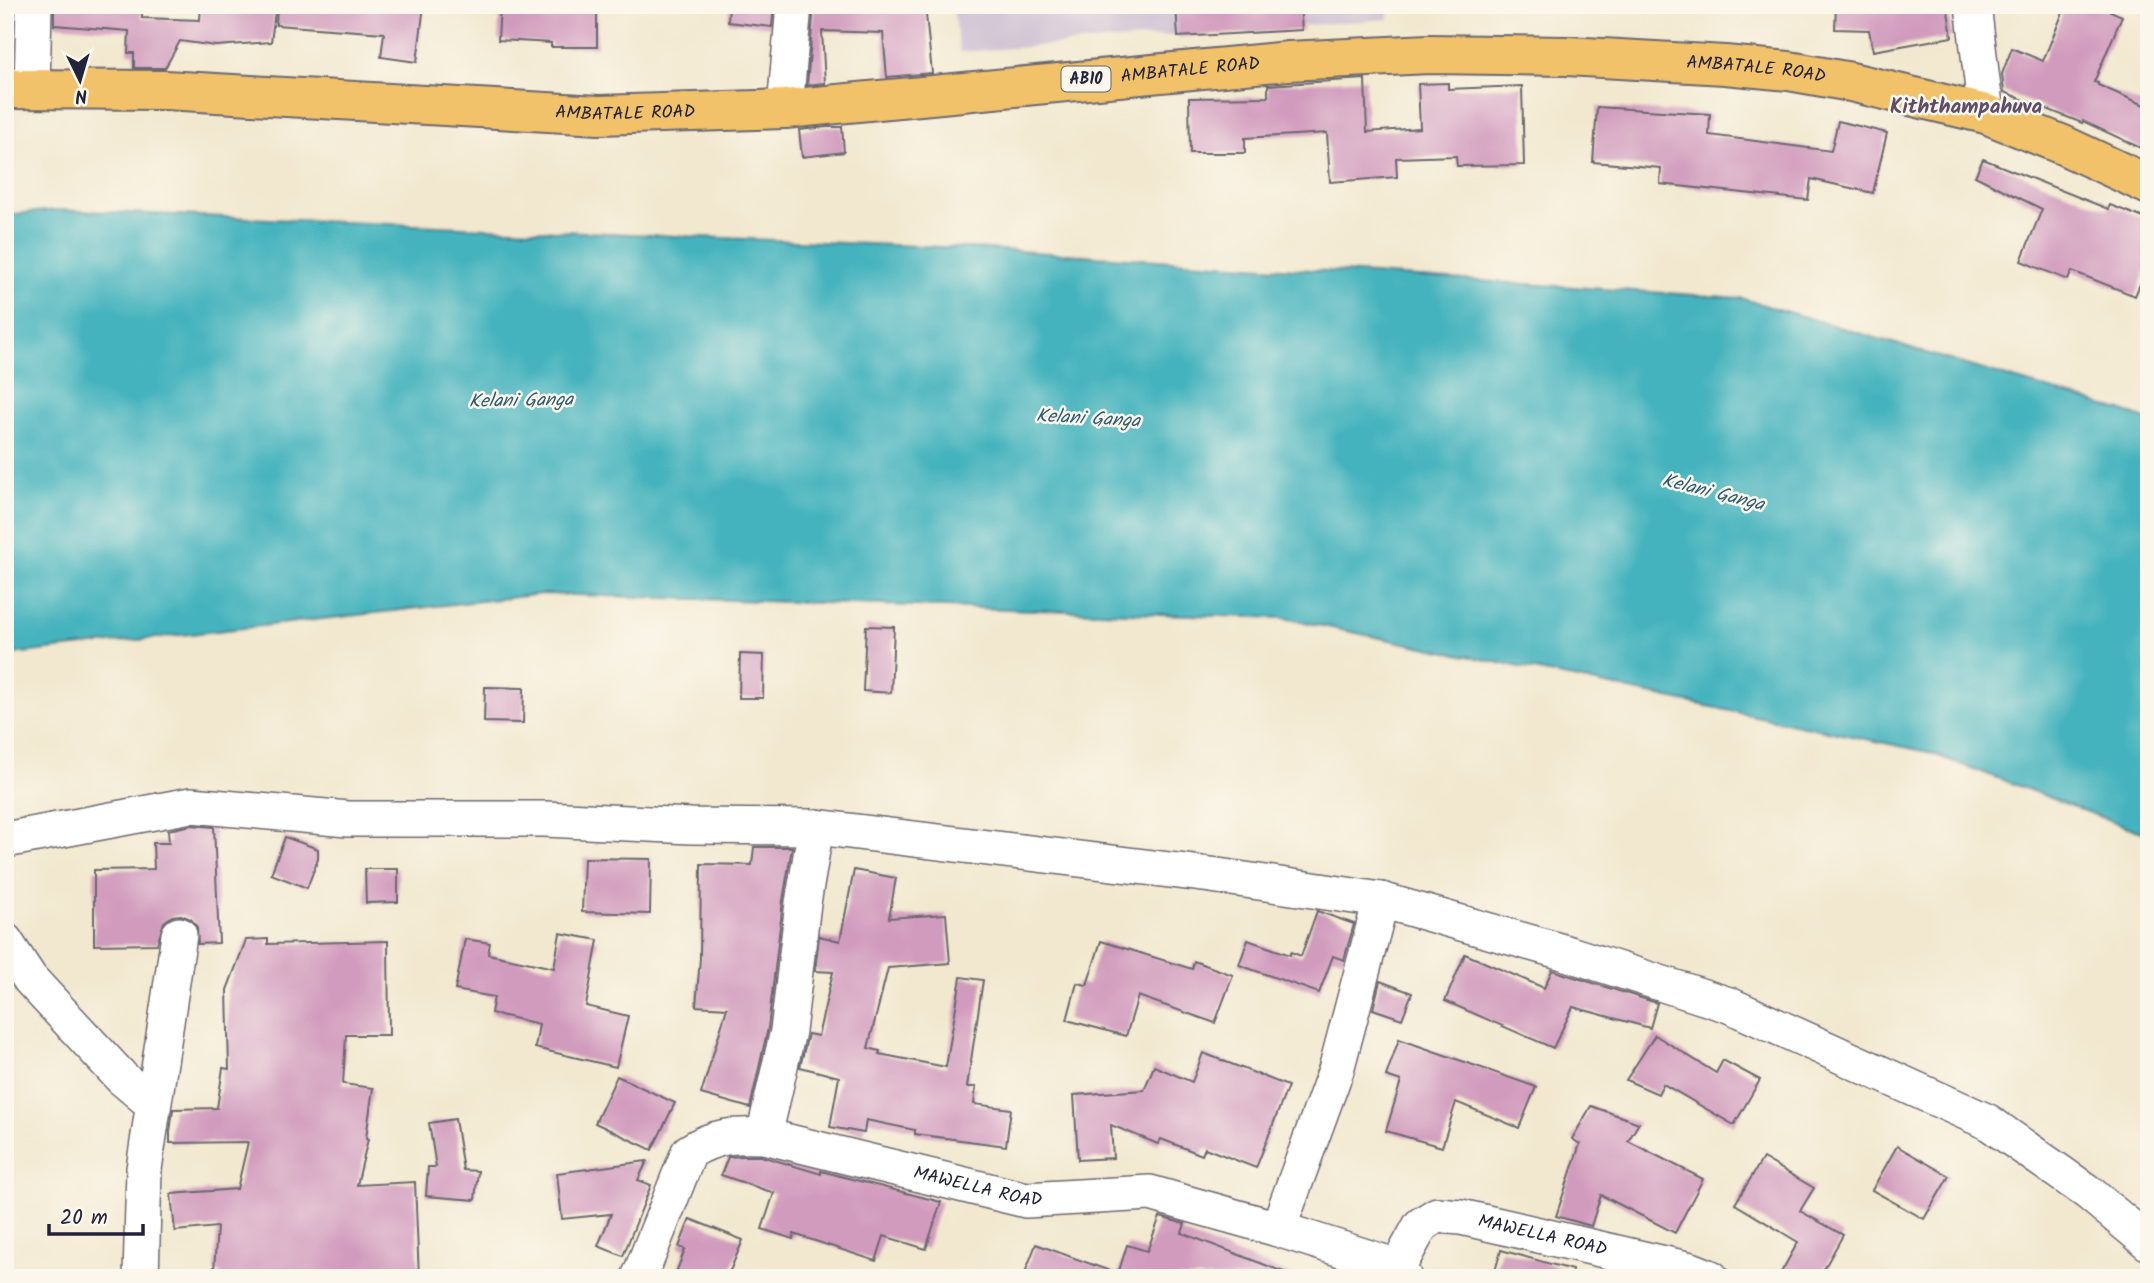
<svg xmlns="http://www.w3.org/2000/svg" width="2154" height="1283" viewBox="0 0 2154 1283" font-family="Kalam,sans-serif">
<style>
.industrial{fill:#cdbed2}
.water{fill:#44b3bd;stroke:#336a7c;stroke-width:2}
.building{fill:#d19bbd}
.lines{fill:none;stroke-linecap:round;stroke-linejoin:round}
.minor-casing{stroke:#6b676f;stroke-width:38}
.major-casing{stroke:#6b676f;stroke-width:42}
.minor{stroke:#fff;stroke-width:35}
.major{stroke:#f2c26a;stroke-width:38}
.labels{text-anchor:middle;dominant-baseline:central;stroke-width:5;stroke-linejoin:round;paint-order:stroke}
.shield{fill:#fbf7ec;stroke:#636270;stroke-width:2}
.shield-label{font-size:16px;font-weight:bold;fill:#22223b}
.street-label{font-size:18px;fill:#22223b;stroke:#fbf7ec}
.water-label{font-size:19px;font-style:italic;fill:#305c6f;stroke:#fbf7ec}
.quarter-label{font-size:21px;font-weight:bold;fill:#5f4c68;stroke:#fbf7ec}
</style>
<rect width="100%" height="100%" fill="#fbf7ec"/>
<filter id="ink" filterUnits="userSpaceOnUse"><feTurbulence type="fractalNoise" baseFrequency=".0143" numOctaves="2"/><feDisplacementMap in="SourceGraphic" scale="14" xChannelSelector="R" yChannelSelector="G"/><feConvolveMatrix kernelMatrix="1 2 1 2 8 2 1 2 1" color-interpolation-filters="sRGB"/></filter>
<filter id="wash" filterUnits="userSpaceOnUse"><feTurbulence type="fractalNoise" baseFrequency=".00686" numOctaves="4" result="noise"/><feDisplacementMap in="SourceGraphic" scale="28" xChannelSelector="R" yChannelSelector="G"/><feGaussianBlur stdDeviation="1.57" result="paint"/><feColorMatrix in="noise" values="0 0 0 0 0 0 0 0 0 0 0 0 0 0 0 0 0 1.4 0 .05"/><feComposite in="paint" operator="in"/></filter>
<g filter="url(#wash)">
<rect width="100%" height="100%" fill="#f2e8cf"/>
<path class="industrial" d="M 952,5 L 1388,5 L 1388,19 L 960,52 Z"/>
<path class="water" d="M 57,210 L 989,249 L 1741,298 L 2135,415 L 2149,422 L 2149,835 L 1928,752 L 1284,618 L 543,594 L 5,655 L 5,215 Z"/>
<g id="blocks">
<g class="building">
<path d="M 54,5 L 142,5 L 142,18 L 200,20 L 201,5 L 276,5 L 271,42 L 216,46 L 180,41 L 165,68 L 134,68 L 134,53 L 128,53 L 129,31 L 54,25 Z"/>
<path d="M 277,5 L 424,5 L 417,62 L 381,57 L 384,33 L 276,25 Z"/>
<path d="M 500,5 L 597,5 L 597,47 L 551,47 L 551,43 L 498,40 Z"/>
<path d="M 729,5 L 774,5 L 772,27 L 728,22 Z"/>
<path d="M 814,5 L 925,5 L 932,73 L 887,77 L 883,33 L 822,31 L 825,83 L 807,85 Z"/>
<path d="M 1176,5 L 1300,5 L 1302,30 L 1178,37 Z"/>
<path d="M 1836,5 L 1947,5 L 1952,37 L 1873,51 L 1869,30 L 1835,29 Z"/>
<path d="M 2066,5 L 2097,5 L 2122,16 L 2094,82 L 2098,83 L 2098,85 L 2149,107 L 2149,152 L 2083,121 L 2082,123 L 2004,92 L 2002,74 L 2012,48 L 2043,61 Z"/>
<path d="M 1365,79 L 1367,132 L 1420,128 L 1418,84 L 1448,83 L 1448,89 L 1522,86 L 1524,165 L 1457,166 L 1456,156 L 1396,158 L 1397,177 L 1330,182 L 1327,133 L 1245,138 L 1245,153 L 1190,153 L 1189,98 L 1268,97 L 1268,85 Z"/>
<path d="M 1597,107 L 1710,114 L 1709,135 L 1831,151 L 1838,121 L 1887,133 L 1873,193 L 1811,179 L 1808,200 L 1660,184 L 1661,168 L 1593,162 Z"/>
<path d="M 827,127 L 842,127 L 844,152 L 802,157 L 799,130 Z"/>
<path d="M 1983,159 L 2108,209 L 2110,205 L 2149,220 L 2149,263 L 2135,296 L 2072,271 L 2068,280 L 2021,261 L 2042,209 L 1975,176 Z"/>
<path d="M 866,626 L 894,627 L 891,693 L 863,691 Z"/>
<path d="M 740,654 L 764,655 L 763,698 L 739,698 Z"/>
<path d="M 485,687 L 524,688 L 523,723 L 484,722 Z"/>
<path d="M 192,825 L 214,827 L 219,943 L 198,944 L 197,927 L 191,919 L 181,915 L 172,916 L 164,922 L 157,944 L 94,945 L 94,870 L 154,869 L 153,843 L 169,843 L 168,830 Z"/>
<path d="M 285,837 L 318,849 L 318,859 L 307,888 L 271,874 Z"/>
<path d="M 754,847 L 792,847 L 783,901 L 768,1028 L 750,1108 L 701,1094 L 727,1008 L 696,1006 L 700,958 L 701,864 L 752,865 Z"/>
<path d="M 584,858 L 651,859 L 650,914 L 582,912 Z"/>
<path d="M 365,869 L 398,869 L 398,902 L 366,903 Z"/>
<path d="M 854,870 L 896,878 L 889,918 L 946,914 L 950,963 L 888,968 L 868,1048 L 880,1051 L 879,1054 L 946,1067 L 961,977 L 983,980 L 967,1087 L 976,1087 L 974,1104 L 1011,1109 L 1006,1146 L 915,1134 L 915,1130 L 866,1120 L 864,1133 L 830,1127 L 839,1077 L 800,1067 L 808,1034 L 818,1036 L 833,972 L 815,971 L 819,936 L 840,941 Z"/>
<path d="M 1317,911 L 1354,924 L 1344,960 L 1333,956 L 1319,993 L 1239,965 L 1248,940 L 1290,955 L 1291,952 L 1301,956 Z"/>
<path d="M 560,933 L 598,940 L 586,1006 L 628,1016 L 616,1067 L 535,1048 L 539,1024 L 491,1013 L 494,997 L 455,990 L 465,939 L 490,943 L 488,954 L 554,968 Z"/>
<path d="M 268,939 L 268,944 L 388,941 L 389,1035 L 346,1035 L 343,1084 L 373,1088 L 366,1138 L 368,1139 L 357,1185 L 415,1182 L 419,1278 L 219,1278 L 220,1272 L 214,1271 L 217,1227 L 175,1231 L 171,1194 L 237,1189 L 248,1142 L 170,1143 L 170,1132 L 173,1109 L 217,1108 L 223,1068 L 229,1069 L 227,990 L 246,940 Z"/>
<path d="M 1101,941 L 1192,969 L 1194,961 L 1233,975 L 1215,1023 L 1138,996 L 1126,1036 L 1067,1020 L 1077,983 L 1087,985 Z"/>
<path d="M 1465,954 L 1544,988 L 1552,970 L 1657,1003 L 1650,1028 L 1573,1007 L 1553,1048 L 1445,1001 Z"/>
<path d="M 1380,981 L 1412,993 L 1402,1019 L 1373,1009 Z"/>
<path d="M 1655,1035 L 1716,1073 L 1723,1060 L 1760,1080 L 1734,1125 L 1663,1084 L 1658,1094 L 1626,1080 Z"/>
<path d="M 1399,1039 L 1536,1087 L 1519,1128 L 1456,1102 L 1442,1147 L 1386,1131 L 1401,1081 L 1386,1076 Z"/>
<path d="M 1203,1053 L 1288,1086 L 1256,1168 L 1205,1148 L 1202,1155 L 1161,1139 L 1158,1144 L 1111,1125 L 1113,1158 L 1078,1160 L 1074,1095 L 1144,1090 L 1154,1066 L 1192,1082 Z"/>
<path d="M 617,1076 L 675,1103 L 652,1150 L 595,1123 Z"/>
<path d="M 1591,1106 L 1639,1123 L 1628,1141 L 1703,1179 L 1675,1233 L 1601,1195 L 1591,1226 L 1556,1216 L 1580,1144 L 1572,1139 Z"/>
<path d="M 455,1119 L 463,1170 L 478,1171 L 475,1200 L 426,1196 L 428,1167 L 436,1167 L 429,1123 Z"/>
<path d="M 1897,1146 L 1949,1176 L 1924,1219 L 1872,1190 Z"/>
<path d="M 743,1156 L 761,1156 L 821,1174 L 821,1171 L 941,1202 L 926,1249 L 884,1236 L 876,1261 L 794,1234 L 793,1239 L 762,1229 L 774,1193 L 721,1175 L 728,1157 Z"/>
<path d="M 1763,1158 L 1814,1188 L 1800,1211 L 1843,1235 L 1819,1278 L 1778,1278 L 1798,1242 L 1735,1204 Z"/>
<path d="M 647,1161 L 638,1180 L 651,1185 L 623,1256 L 598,1246 L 611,1214 L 562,1219 L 557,1173 Z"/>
<path d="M 1160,1217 L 1185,1224 L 1182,1233 L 1294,1276 L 1294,1278 L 1023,1278 L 1036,1244 L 1118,1274 L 1127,1245 L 1147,1251 Z"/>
<path d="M 690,1219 L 743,1240 L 727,1278 L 674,1278 L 685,1249 L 679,1247 Z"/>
<path d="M 1501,1250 L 1572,1270 L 1571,1278 L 1493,1278 Z"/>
</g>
</g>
</g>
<g filter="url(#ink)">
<use href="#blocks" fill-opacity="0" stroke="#6b676f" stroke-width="2"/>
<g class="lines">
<g class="minor-casing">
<g id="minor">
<path d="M 1973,5 L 1986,114"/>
<path d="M 32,89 L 34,5"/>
<path d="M 785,109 L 794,5"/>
<path d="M 5,840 L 191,805 L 348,819 L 545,819 L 691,826 L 816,827 L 1211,875 L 1381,900 L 1563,952 L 1729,1005 L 1988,1122 L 2089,1193 L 2149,1243"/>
<path d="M 5,941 L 30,979 L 122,1078 L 153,1104"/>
<path d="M 764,1136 L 788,1031 L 803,903 L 816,827"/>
<path d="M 1278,1229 L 1336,1070 L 1381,900"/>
<path d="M 141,1278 L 144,1169 L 179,935"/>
<path id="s1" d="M 639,1278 L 689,1152 C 716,1135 733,1135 764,1136 L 1026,1200 L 1150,1193 L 1278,1229 L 1398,1267"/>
<path id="s2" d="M 1404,1278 L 1398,1267 L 1421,1225 L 1437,1215 L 1461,1217 L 1691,1270 L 1711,1278"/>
</g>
</g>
<g class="major-casing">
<g id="major">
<path id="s3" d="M 5,89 L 165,90 L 599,115 L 785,109 L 1288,61 L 1429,54 L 1567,56 L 1725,65 L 1789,71 L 1851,82 L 1986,114 L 2063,145 L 2149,185"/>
</g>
</g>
<use href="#minor" class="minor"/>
<use href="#major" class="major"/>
</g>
</g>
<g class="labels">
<rect class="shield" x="1061.5" y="66.5" width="49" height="25" rx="5"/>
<g class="shield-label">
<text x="1086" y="79">AB10</text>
</g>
<g class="street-label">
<text stroke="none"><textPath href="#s3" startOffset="1188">AMBATALE ROAD</textPath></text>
<text stroke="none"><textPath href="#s3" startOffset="1755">AMBATALE ROAD</textPath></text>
<text stroke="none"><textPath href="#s3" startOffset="621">AMBATALE ROAD</textPath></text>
<text stroke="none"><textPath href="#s1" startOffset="434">MAWELLA ROAD</textPath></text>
<text stroke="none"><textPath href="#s2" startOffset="187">MAWELLA ROAD</textPath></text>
</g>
<g class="water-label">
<text transform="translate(521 401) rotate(-1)">Kelani Ganga</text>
<text transform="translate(1088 419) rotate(3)">Kelani Ganga</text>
<text transform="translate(1713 493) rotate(14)">Kelani Ganga</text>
</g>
<g class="quarter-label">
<text x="1966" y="107">Kiththampahuva</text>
</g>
</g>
<rect width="2154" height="1283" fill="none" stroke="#fbf7ec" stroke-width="28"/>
<g transform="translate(80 80) rotate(175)" stroke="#fbf7ec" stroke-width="5" paint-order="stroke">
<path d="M0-5L12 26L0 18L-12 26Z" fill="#22223b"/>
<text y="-10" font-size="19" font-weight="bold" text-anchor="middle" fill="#22223b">N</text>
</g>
<path d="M49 1224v10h94v-10" fill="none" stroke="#22223b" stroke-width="3.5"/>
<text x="60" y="1224" font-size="21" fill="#22223b" stroke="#fbf7ec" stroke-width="5" paint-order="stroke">20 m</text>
</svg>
